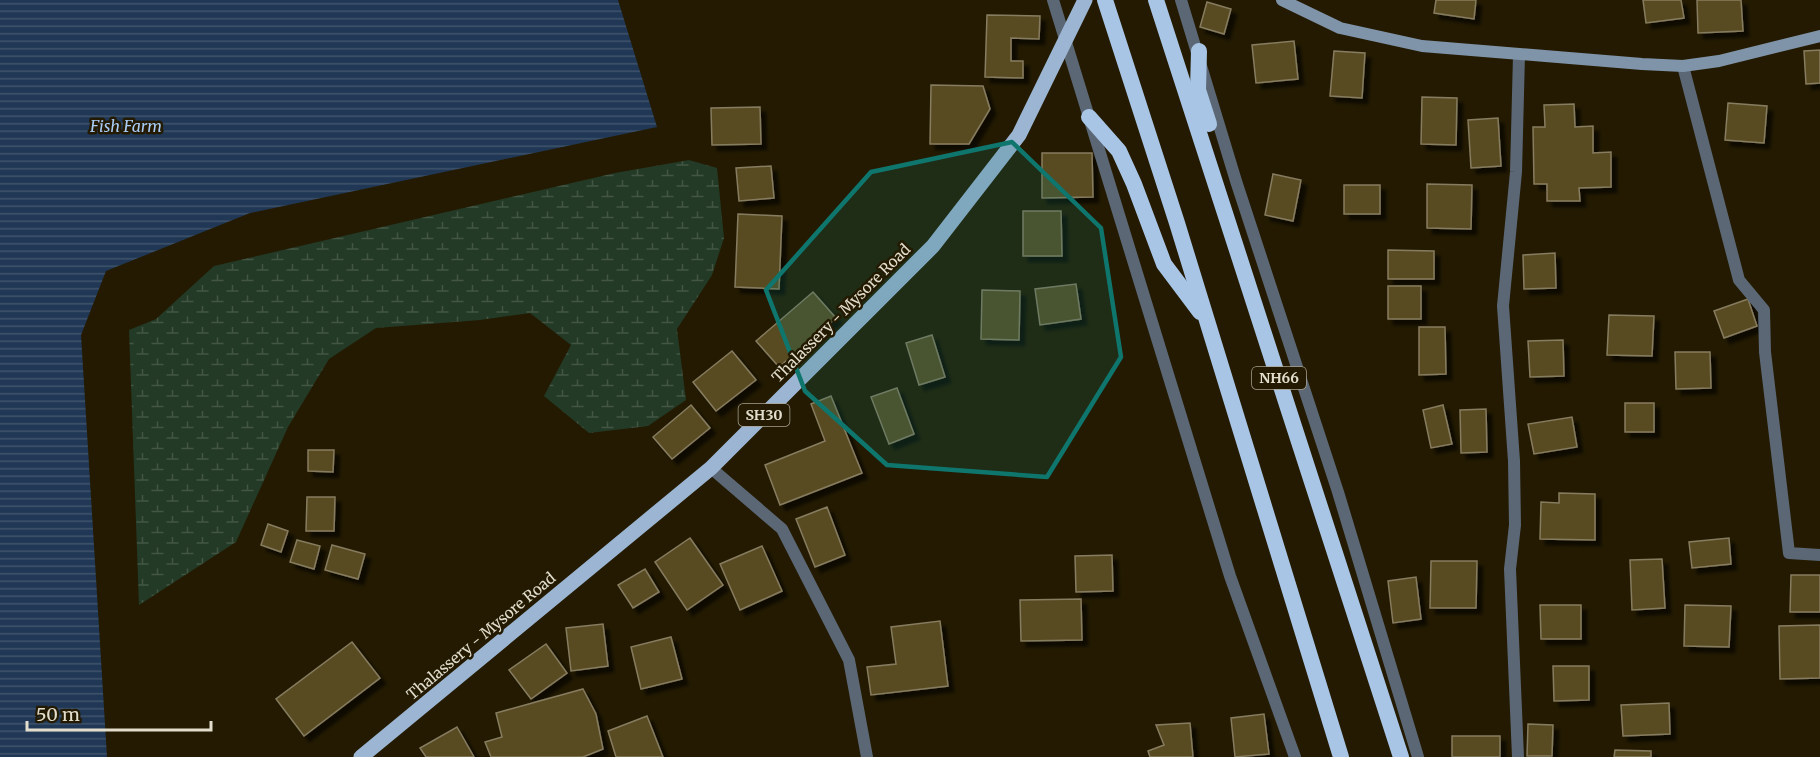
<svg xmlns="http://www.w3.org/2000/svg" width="1820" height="757" viewBox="0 0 1820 757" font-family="Merriweather,serif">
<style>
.wetland{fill:url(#wetland-marsh)}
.water{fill:url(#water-rules)}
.building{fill:#594b24;stroke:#867c5f;stroke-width:1.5;filter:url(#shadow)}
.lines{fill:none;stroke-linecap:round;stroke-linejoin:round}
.minor{stroke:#5b6775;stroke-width:12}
.tertiary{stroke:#5b6775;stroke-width:12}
.secondary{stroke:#7f93a9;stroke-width:12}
.primary{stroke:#9bb5d2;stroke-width:15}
.trunk{stroke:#a8c5e5;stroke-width:16}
.marked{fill:#0f766e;fill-opacity:0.2;stroke:#0f766e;stroke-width:4.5;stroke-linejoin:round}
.labels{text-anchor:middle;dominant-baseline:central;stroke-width:5;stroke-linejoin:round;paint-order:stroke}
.shield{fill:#231a01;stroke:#a9a290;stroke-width:1.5}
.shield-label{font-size:14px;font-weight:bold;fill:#e2ddcd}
.street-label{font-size:15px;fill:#e2ddcd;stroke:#231a01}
.water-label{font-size:16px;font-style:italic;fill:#a9ccf7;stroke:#231a01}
</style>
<defs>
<pattern id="wetland-marsh" width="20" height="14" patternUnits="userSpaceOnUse" patternTransform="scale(1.5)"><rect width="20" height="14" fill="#233a26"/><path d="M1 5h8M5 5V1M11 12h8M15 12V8" fill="none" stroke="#435644"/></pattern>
<pattern id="water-rules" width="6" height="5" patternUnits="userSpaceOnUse" patternTransform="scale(1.5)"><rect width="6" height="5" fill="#203855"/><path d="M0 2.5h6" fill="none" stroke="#40546c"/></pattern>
<filter id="shadow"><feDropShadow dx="5.5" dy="5.5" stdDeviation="1.5" flood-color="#0009"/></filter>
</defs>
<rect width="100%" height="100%" fill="#231a01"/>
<path class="wetland" d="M 689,160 L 717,168 L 724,238 L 712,275 L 677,329 L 686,400 L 648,426 L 589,433 L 544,396 L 571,345 L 530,313 L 480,320 L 376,328 L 329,359 L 288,427 L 236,542 L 139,605 L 129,330 L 156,319 L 214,266 L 615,173 Z"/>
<path class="water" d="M 0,0 L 618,0 L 657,127 L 250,213 L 106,271 L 81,335 L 107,757 L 0,757 Z"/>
<g class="building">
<path d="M 1436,0 L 1476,0 L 1474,19 L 1434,13 Z"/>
<path d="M 1643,0 L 1681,0 L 1684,18 L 1646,23 Z"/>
<path d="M 1697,0 L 1741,0 L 1743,31 L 1698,33 Z"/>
<path d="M 1207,2 L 1231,9 L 1224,34 L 1200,27 Z"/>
<path d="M 987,15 L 1040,16 L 1039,39 L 1011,38 L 1011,61 L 1023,61 L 1023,78 L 985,77 Z"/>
<path d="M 1294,41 L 1298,79 L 1256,83 L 1252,45 Z"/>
<path d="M 1820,50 L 1820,83 L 1806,84 L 1804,51 Z"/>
<path d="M 1334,51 L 1365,53 L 1362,98 L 1330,96 Z"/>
<path d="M 931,85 L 983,86 L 990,109 L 969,144 L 930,144 Z"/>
<path d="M 1422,97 L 1457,98 L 1456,145 L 1421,144 Z"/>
<path d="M 1728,103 L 1767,106 L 1764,143 L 1725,140 Z"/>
<path d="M 1574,104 L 1575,127 L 1593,126 L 1593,153 L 1611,152 L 1611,187 L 1579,188 L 1580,201 L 1547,201 L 1547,184 L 1534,184 L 1533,127 L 1545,127 L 1544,105 Z"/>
<path d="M 760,107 L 761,144 L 712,145 L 711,108 Z"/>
<path d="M 1498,118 L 1501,166 L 1471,168 L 1468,120 Z"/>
<path d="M 1042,153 L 1092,153 L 1093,197 L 1042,198 Z"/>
<path d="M 771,166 L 774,198 L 739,201 L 736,168 Z"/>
<path d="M 1273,174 L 1301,180 L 1293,221 L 1265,215 Z"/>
<path d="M 1427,184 L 1472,185 L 1471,229 L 1427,228 Z"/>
<rect x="1344" y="185" width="36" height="29"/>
<path d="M 1023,211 L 1061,211 L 1062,256 L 1023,256 Z"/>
<path d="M 738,214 L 782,216 L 779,289 L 735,287 Z"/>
<path d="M 1388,250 L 1434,251 L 1434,279 L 1388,279 Z"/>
<path d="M 1555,253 L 1556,288 L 1524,289 L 1523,255 Z"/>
<path d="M 1076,284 L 1081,319 L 1040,325 L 1035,289 Z"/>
<rect x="1388" y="286" width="33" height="33"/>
<path d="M 982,290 L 1020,291 L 1019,340 L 981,339 Z"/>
<path d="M 813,292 L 836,318 L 779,367 L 756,341 Z"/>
<path d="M 1748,299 L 1757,326 L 1724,338 L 1714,311 Z"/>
<path d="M 1609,315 L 1654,316 L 1652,356 L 1607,355 Z"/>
<path d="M 1419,327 L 1445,327 L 1446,374 L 1419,375 Z"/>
<path d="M 932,335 L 945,377 L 919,385 L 906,343 Z"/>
<path d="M 1563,340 L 1564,376 L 1530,377 L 1528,341 Z"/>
<path d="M 732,351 L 756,380 L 716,411 L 693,382 Z"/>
<path d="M 1675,352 L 1710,352 L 1711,388 L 1676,389 Z"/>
<path d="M 897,388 L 914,434 L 889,444 L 871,397 Z"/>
<path d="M 831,396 L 862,473 L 780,505 L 765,465 L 825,441 L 811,404 Z"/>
<rect x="1625" y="403" width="29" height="29"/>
<path d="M 691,405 L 710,428 L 672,459 L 653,437 Z"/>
<path d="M 1443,405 L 1452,444 L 1431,448 L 1423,410 Z"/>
<path d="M 1486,409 L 1487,452 L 1461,453 L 1460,410 Z"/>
<path d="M 1572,417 L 1577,447 L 1534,454 L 1528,424 Z"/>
<path d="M 308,450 L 334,450 L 333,472 L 308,471 Z"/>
<path d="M 1559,493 L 1595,494 L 1595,540 L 1540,539 L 1541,502 L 1559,503 Z"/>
<path d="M 307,497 L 335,497 L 334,531 L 306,531 Z"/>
<path d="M 827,507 L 845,555 L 815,567 L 796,519 Z"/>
<path d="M 268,524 L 288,531 L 281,552 L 261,545 Z"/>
<path d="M 690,538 L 723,585 L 687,610 L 655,562 Z"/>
<path d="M 1729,538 L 1731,564 L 1692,568 L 1689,542 Z"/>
<path d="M 297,540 L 320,546 L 314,569 L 290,562 Z"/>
<path d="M 332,545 L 365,554 L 358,579 L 325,570 Z"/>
<path d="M 762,546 L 782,591 L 740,610 L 720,564 Z"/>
<path d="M 1112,555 L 1113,591 L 1076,592 L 1075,556 Z"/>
<path d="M 1662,559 L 1665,608 L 1632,610 L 1630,560 Z"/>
<path d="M 1431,561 L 1477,561 L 1476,608 L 1430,608 Z"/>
<path d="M 645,569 L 659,592 L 633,608 L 618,585 Z"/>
<path d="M 1791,575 L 1820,575 L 1820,612 L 1790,612 Z"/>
<path d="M 1416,577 L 1421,619 L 1393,623 L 1388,581 Z"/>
<path d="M 1081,599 L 1082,640 L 1021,641 L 1020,600 Z"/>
<path d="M 1540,605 L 1581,605 L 1581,639 L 1541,639 Z"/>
<path d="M 1685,605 L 1731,606 L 1729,647 L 1684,646 Z"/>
<path d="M 940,621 L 948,686 L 871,695 L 867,667 L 896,664 L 891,627 Z"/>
<path d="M 603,624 L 608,666 L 571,671 L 566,628 Z"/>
<path d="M 1820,625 L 1820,678 L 1780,679 L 1779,626 Z"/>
<path d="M 671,637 L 682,679 L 641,689 L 631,647 Z"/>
<path d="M 352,642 L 380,678 L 304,736 L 276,699 Z"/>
<path d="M 546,644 L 567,673 L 531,699 L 509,670 Z"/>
<path d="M 1553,666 L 1589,666 L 1589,700 L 1554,701 Z"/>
<path d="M 583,689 L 596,714 L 603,749 L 583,757 L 491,757 L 485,742 L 502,737 L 496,713 Z"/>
<path d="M 1669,703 L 1670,734 L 1623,736 L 1621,705 Z"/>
<path d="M 1264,714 L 1269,754 L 1235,757 L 1231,718 Z"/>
<path d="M 647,716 L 663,757 L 616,757 L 608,731 Z"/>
<path d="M 1190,723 L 1193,757 L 1150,757 L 1148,751 L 1164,745 L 1156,725 Z"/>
<path d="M 1528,724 L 1553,725 L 1552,756 L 1527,756 Z"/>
<path d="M 457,727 L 474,757 L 426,757 L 420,748 Z"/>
<rect x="1452" y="736" width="48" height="21"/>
<path d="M 1615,750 L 1651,751 L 1651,757 L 1614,757 Z"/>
</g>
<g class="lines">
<g class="minor">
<path d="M 1683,66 L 1739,280 L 1764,310 L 1765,352 L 1789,553 L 1820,555"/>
<path d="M 711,468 L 782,529 L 849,660 L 867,757"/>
<path d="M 1518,757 L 1510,569 L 1515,525 L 1514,461 L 1503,306 L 1516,172 L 1519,55"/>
</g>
<g class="tertiary">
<path d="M 1053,0 L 1230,576 L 1295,757"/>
<path d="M 1181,0 L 1236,181 L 1338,492 L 1418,757"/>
</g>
<path class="secondary" d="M 1282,0 L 1340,28 L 1422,46 L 1642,64 L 1683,66 L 1719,61 L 1820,36"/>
<path class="primary" d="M 361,757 L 711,468 L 933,246 L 1019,135 L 1085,0"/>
<g class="trunk">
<path d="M 1105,0 L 1177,223 L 1341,757"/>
<path d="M 1156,0 L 1401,757"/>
<path d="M 1199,51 L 1198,90 L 1209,124"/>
<path d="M 1089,117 L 1119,151 L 1134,184 L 1164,264 L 1200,312"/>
</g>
</g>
<path class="marked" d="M 1012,142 L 1101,228 L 1121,357 L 1047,477 L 887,465 L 805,391 L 766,290 L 871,172 Z"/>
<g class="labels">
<g class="shield">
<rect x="1252" y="367" width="54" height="22" rx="4.5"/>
<rect x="738.5" y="404" width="51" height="22" rx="4.5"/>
</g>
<g class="shield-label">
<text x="1279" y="378">NH66</text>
<text x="764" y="415">SH30</text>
</g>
<g class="street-label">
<text transform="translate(841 313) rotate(-45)">Thalassery - Mysore Road</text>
<text transform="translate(481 636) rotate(-40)">Thalassery - Mysore Road</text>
</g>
<g class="water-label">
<text x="126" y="126">Fish Farm</text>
</g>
</g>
<path d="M27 721v9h184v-9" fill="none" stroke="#e2ddcd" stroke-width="3"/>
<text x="36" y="721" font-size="18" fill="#e2ddcd" stroke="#231a01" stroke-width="4.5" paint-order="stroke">50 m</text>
</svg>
